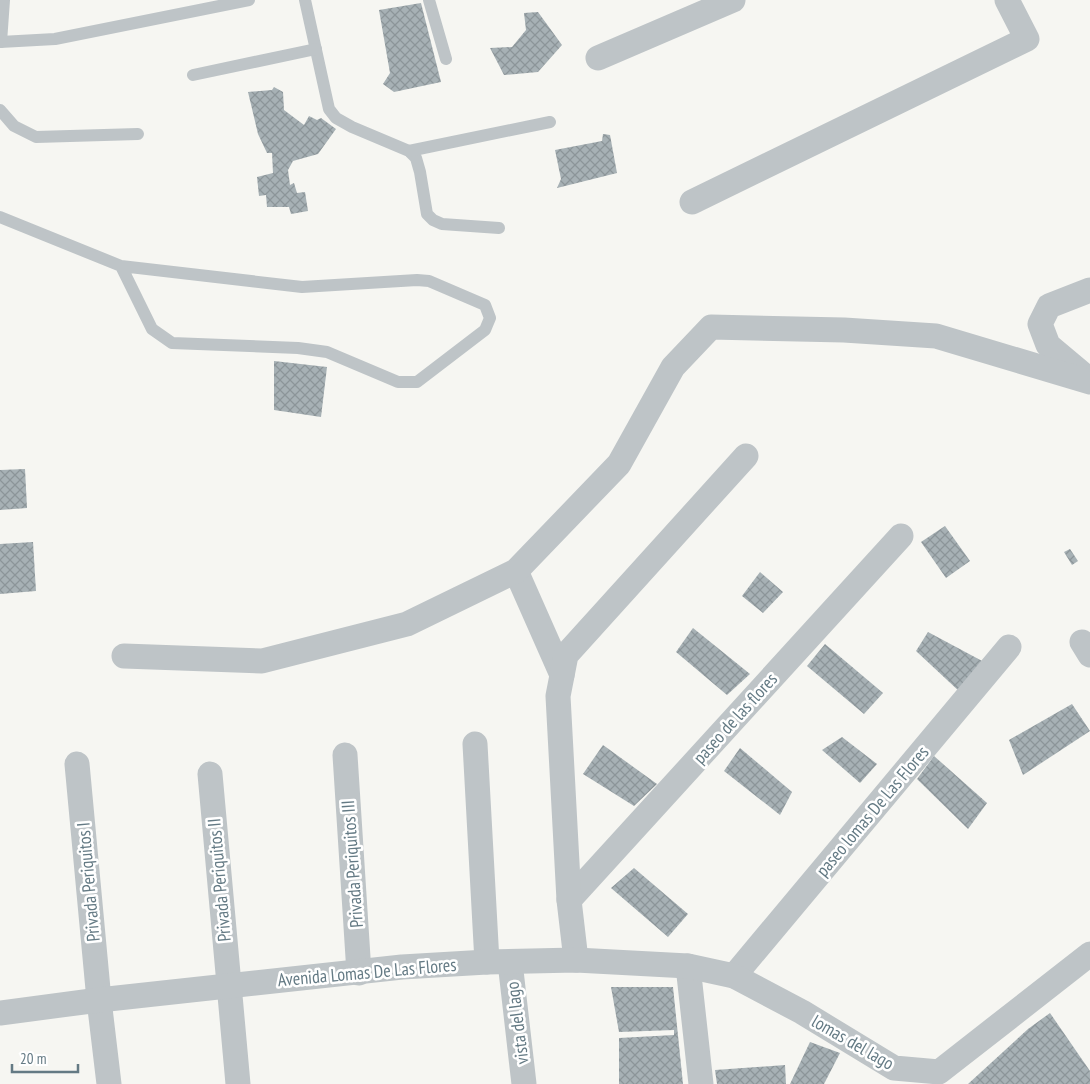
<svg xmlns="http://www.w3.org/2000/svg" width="1090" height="1084" viewBox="0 0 1090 1084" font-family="'PT Sans Narrow',sans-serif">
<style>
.building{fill:url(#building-cross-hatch)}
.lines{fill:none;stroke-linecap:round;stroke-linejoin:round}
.service{stroke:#bec4c7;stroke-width:12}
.minor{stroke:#bec4c7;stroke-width:25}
.labels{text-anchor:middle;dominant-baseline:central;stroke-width:5;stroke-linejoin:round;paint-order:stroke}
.street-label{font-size:18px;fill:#647a84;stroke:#fff}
</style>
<defs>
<pattern id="building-cross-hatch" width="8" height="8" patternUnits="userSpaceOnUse" patternTransform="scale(1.25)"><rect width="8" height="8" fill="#a7b1b5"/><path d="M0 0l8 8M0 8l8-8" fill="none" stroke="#8c9599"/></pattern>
</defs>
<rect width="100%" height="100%" fill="#f6f6f2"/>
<g class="building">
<path d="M 421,3 L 441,82 L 394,92 L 383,84 L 390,73 L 379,10 Z"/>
<path d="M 538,12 L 562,45 L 538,72 L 504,75 L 490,48 L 512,47 L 526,30 L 524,13 Z"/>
<path d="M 274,87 L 283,92 L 284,110 L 304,125 L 309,116 L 317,120 L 321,118 L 336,129 L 318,154 L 293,161 L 288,170 L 290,185 L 294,183 L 297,193 L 305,192 L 308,211 L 291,214 L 289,207 L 267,207 L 266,195 L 259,196 L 257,177 L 273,173 L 272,153 L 267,153 L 258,134 L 248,92 L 272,90 Z"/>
<path d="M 603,134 L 610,135 L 617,173 L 557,188 L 561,179 L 555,150 L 602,141 Z"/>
<path d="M 274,361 L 327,367 L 321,417 L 274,410 Z"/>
<path d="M 25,469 L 27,508 L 0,510 L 0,470 Z"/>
<path d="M 945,526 L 970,561 L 946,578 L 921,542 Z"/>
<path d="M 33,542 L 36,591 L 0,594 L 0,544 Z"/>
<path d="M 1070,549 L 1078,561 L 1072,565 L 1064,552 Z"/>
<path d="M 760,572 L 783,592 L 763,613 L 742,596 Z"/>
<path d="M 693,628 L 750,674 L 727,695 L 676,652 Z"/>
<path d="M 928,632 L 984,662 L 961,693 L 916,651 Z"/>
<path d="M 825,644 L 883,693 L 864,714 L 807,666 Z"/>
<path d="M 1072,704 L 1090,731 L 1023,775 L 1009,740 Z"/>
<path d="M 842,737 L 877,764 L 860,783 L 822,750 Z"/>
<path d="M 603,745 L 657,784 L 634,806 L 583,774 Z"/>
<path d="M 740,748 L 792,792 L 780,815 L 724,771 Z"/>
<path d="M 934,756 L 987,803 L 968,829 L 917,779 Z"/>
<path d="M 634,868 L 688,914 L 668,937 L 611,888 Z"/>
<path d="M 611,987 L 673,987 L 683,1084 L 619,1084 L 619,1038 L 674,1035 L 674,1030 L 619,1032 Z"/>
<path d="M 1050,1013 L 1090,1071 L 1090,1084 L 968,1084 L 1028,1029 Z"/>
<path d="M 810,1042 L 840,1053 L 824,1084 L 790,1084 Z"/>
<path d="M 785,1065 L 786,1084 L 717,1084 L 715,1070 Z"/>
</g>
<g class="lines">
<g class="service">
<path d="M 305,0 L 329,109 L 336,118 L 352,127 L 409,151 L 416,158 L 420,172 L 427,214 L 433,220 L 442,224 L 499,228"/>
<path d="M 429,0 L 446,59"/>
<path d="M 0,42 L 55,39 L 249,0"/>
<path d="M 1,42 L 4,0"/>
<path d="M 193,75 L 316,49"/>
<path d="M 0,110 L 14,126 L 36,137 L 138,134"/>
<path d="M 409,151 L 550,122"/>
<path d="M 0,217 L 121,266 L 152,329 L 172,343 L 298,348 L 327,352 L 398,382 L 417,382 L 485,330 L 490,318 L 485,305 L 429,281 L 417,280 L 302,287 L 121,266"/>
</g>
<g class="minor">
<path d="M 598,58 L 733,0"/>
<path d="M 692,202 L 1027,39 L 1007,0"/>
<path d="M 1085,376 L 1048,345 L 1040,324 L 1049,306 L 1090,290"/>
<path d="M 516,571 L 562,675"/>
<path d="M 1082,642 L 1090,655"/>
<path d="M 124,656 L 262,661 L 407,624 L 516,571 L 619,464 L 673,367 L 711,327 L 844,330 L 936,336 L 1090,382"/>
<path d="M 475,744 L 487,962"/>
<path d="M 345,755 L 359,973"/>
<path d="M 77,764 L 99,1000 L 109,1084"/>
<path d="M 210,774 L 238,1084"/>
<path d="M 569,900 L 901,536"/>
<path d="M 576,960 L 569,900 L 558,696 L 566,655 L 746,456"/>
<path d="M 510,962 L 524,1084"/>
<path d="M 688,966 L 701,1084"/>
<path d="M 734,976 L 1009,647"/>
<path d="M 0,1013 L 99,1000 L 402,967 L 487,962 L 576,960 L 688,966 L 734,976 L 802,1012 L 894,1068 L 939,1072 L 1090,954"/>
</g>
</g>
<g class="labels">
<g class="street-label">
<text transform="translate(735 718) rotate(-48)">paseo de las flores</text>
<text transform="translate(872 811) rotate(-50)">paseo lomas De Las Flores</text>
<text transform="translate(352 864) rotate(-94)">Privada Periquitos III</text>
<text transform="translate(219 880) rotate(-95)">Privada Periquitos II</text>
<text transform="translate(88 882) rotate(-95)">Privada Periquitos I</text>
<text transform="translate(367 972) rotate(-5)">Avenida Lomas De Las Flores</text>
<text transform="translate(517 1023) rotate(-97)">vista del lago</text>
<text transform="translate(853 1042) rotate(30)">lomas del lago</text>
</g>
</g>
<path d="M12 1064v8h66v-8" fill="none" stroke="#647a84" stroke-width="2.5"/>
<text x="20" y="1064" font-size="15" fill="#647a84" stroke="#ffffff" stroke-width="4" paint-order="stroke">20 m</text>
</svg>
